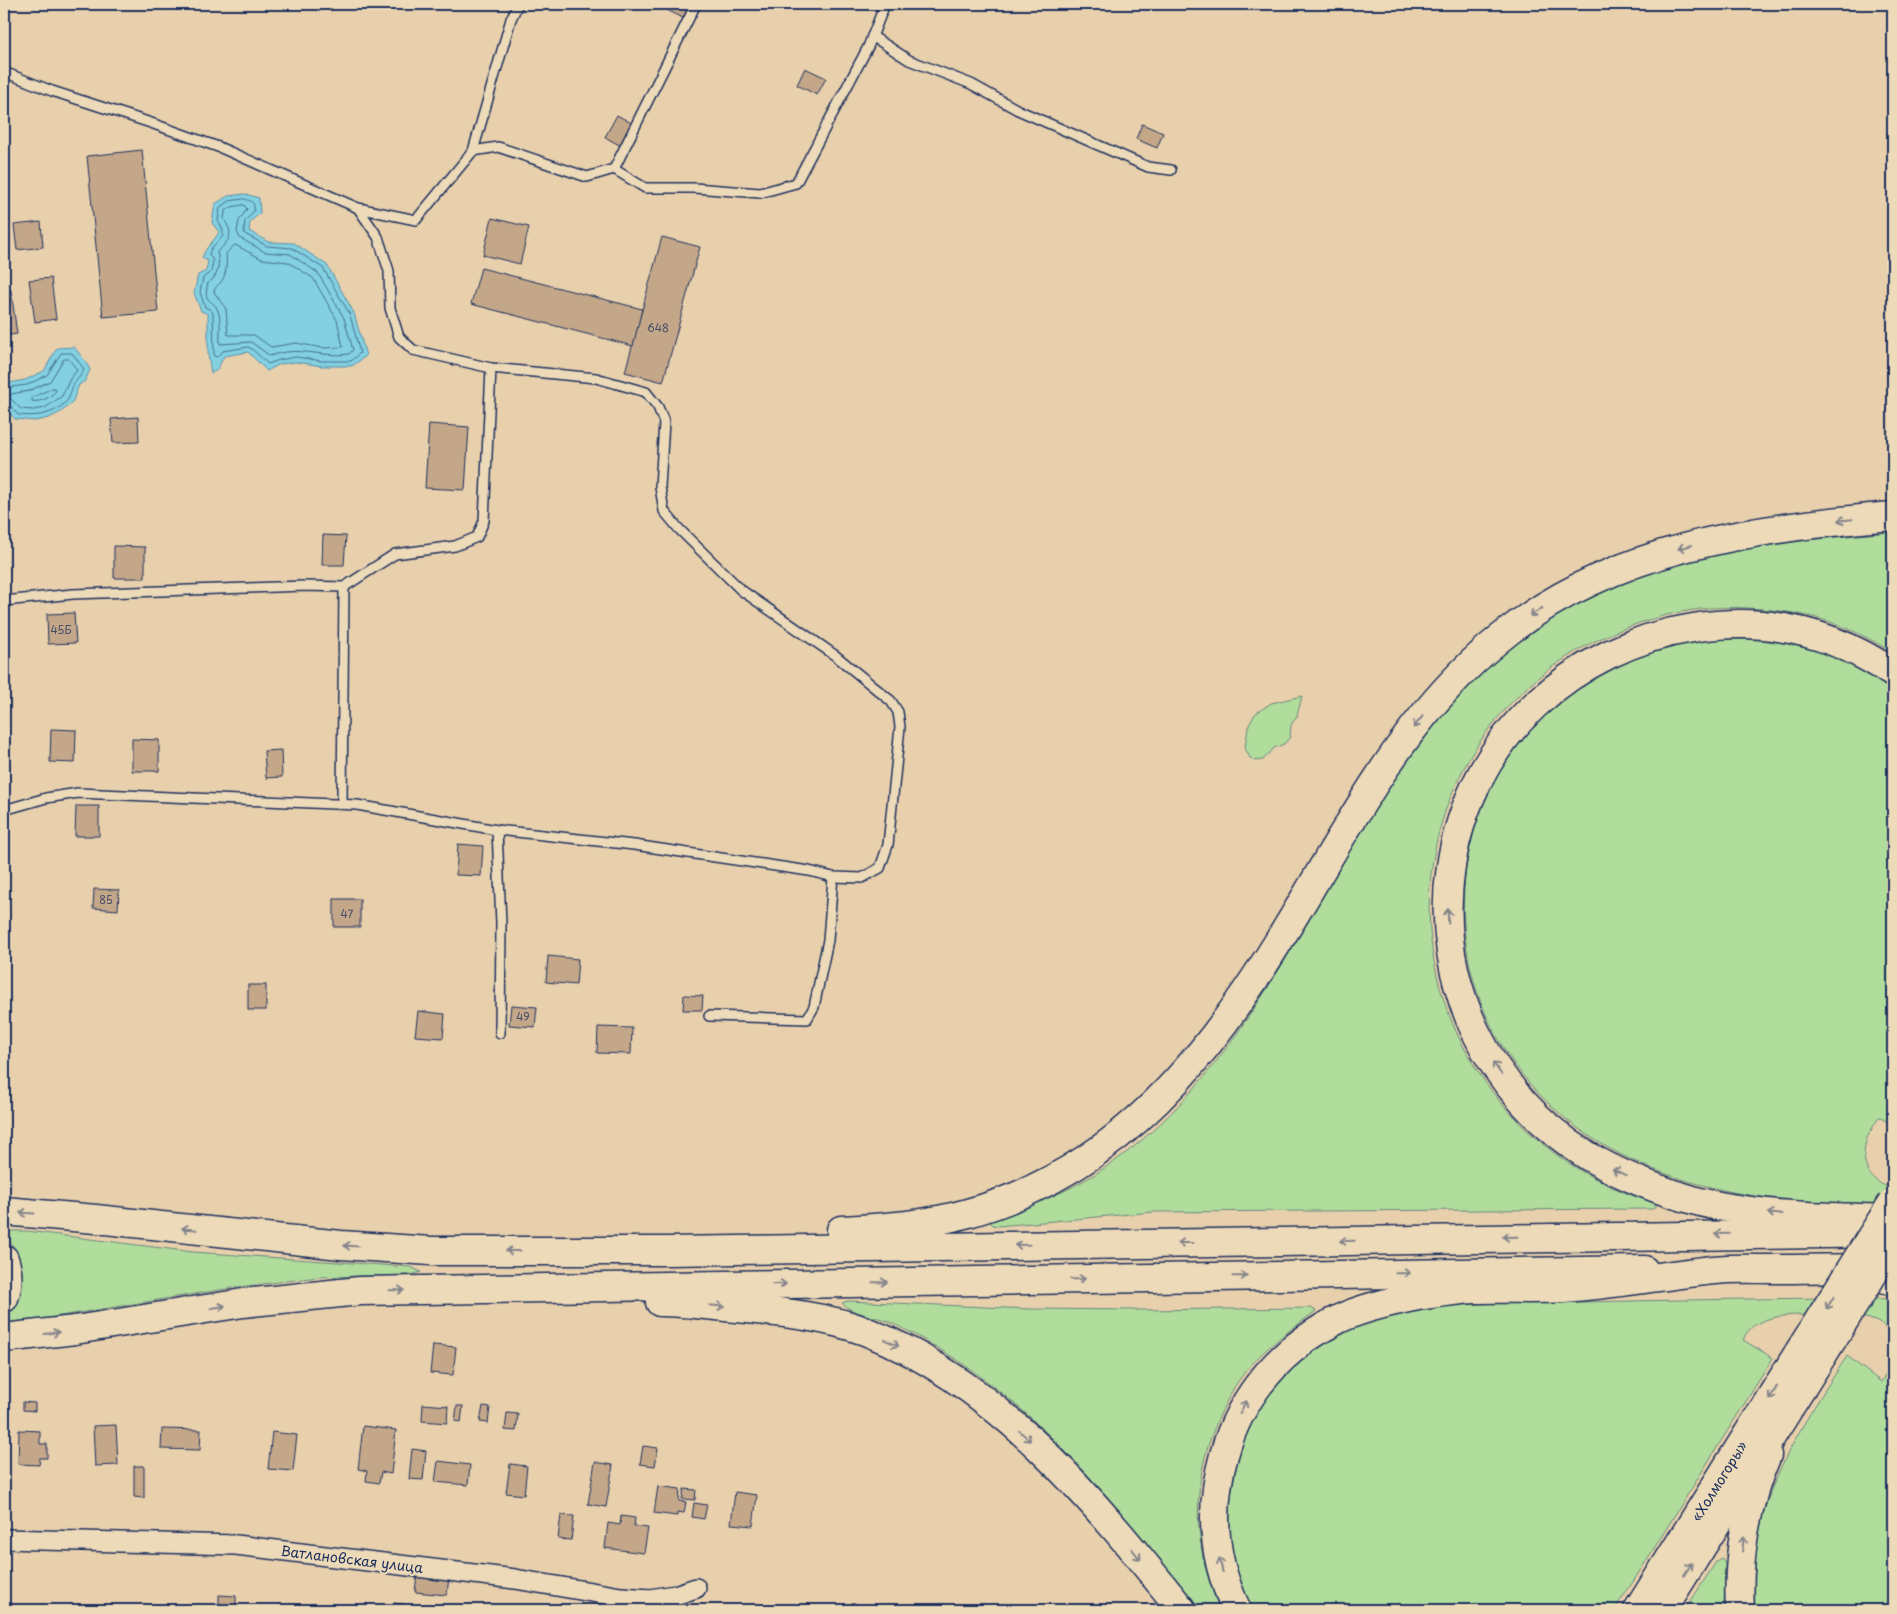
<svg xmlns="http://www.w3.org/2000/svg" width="1897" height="1614" viewBox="0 0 1897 1614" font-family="'Playpen Sans',sans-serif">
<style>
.green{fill:#b0dd9c;stroke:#66867d}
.water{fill:#82d0e0;stroke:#5990ac}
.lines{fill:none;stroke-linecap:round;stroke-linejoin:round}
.shore{stroke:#446f92;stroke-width:1}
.building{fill:#c4a789;stroke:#1b2f5e}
.service-casing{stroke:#1b2f5e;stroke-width:12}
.minor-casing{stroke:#1b2f5e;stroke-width:22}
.primary-casing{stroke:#1b2f5e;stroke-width:31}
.trunk-casing{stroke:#1b2f5e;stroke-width:31}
.service{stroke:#eddab8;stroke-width:9}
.minor{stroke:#eddab8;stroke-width:19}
.primary{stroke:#eddab8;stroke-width:28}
.trunk{stroke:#eddab8;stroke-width:28}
.trunk-bridge-casing{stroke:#1b2f5e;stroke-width:31;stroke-linecap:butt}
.trunk-bridge{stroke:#eddab8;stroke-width:28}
.oneway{stroke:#84848b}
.labels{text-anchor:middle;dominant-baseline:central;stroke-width:4;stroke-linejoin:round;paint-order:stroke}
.number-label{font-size:11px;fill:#454d69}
.street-label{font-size:14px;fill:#1b2f5e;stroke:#eddab8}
</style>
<rect width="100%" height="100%" fill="#e9d0ac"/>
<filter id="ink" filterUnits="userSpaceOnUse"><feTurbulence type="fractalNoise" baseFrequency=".02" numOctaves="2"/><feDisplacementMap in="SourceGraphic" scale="10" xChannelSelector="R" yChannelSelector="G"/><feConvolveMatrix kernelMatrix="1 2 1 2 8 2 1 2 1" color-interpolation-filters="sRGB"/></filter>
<g filter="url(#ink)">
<g class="green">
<path d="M 1893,532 L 1893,653 C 1850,625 1812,613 1761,609 C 1711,604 1670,611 1623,629 C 1444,697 1374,908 1477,1070 C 1518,1134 1579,1180 1652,1202 L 1656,1204 L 1656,1207 L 1652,1209 L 1153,1212 L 998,1226 L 993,1225 L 990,1222 L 997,1217 C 1027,1207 1057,1196 1085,1180 C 1140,1149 1186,1102 1224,1051 C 1336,903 1403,697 1575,605 C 1672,552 1785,541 1893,532 Z"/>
<path d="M 1717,639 C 1790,638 1833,649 1893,692 L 1893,1125 L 1879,1117 C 1875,1124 1870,1131 1867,1138 C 1859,1162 1868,1183 1893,1188 L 1893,1204 C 1783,1207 1654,1191 1566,1119 C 1412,993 1435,759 1611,666 C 1642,650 1682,643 1717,639 Z"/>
<path d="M 1302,696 L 1297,716 L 1291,725 L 1290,737 L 1284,744 L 1274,748 L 1263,760 L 1255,761 L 1250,758 L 1245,748 L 1248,727 L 1255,714 L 1271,703 Z"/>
<path d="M 4,1231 L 27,1231 L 193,1252 L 411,1267 L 421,1272 L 411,1275 L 318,1277 L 231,1288 L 48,1318 L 4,1323 C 5,1315 14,1308 17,1300 C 23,1287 24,1268 17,1254 C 14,1246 8,1239 4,1231 Z"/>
<path d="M 1827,1298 L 1893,1299 L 1893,1340 C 1890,1332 1883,1324 1875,1321 C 1861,1315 1844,1316 1829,1316 C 1803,1315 1754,1310 1743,1340 L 1773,1358 L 1633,1582 L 1614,1610 L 1253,1610 C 1225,1561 1225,1514 1238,1460 C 1251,1403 1297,1351 1351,1329 C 1421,1299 1511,1303 1585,1302 C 1666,1300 1746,1299 1827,1298 Z"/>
<path d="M 848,1301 L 1030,1309 L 1140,1310 L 1311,1308 L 1316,1311 C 1292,1329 1266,1346 1247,1370 C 1235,1383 1227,1400 1220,1415 C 1190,1480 1192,1545 1220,1610 L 1200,1610 C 1181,1585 1160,1561 1140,1536 C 1086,1470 1029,1408 957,1360 C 935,1346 912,1332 887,1321 C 873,1315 853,1315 842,1303 Z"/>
<path d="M 1847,1356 L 1881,1382 L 1893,1364 L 1893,1610 L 1755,1610 C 1754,1578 1754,1543 1764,1511 C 1781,1455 1815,1405 1847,1356 Z"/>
<path d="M 1722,1558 L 1725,1563 L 1724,1610 L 1685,1610 L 1716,1562 Z"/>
</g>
<g class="water">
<path d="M 245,194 L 259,198 L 260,213 L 250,222 L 249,231 L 268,242 L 294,243 L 327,265 L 354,313 L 366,356 L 352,366 L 322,366 L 296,362 L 280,364 L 267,371 L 248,352 L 224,356 L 217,370 L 211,373 L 208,354 L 208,314 L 201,311 L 194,293 L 198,275 L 206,271 L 208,261 L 202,258 C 206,246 213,243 219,232 L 212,223 L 215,204 L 228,196 Z"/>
<path d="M 74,347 L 86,362 L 90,370 L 85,381 L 79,385 L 72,403 L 61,412 L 49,418 L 35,421 L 15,419 L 4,406 L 4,384 L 25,380 L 44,371 L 57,348 Z"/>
</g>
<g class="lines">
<g class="shore">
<path d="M 244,199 C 252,201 255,202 254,211 L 245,221 L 244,231 L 245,234 L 267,246 L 292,248 L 323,268 L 350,315 L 360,353 L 351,361 L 322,361 L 296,357 L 279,360 L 268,364 L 252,349 L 248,347 L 223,351 L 217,357 L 214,356 L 213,313 L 211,310 L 205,307 L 200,292 L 203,278 L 211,272 L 213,261 L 209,254 C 213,238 232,242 218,221 L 220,207 L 230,201 Z"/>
<path d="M 244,205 L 247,209 L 239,221 L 237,232 L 240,238 L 265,252 L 290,254 L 318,273 L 344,318 L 353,350 L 349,354 C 320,358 299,345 270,356 L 251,342 L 220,344 C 219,333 222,321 218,311 C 214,298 202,305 208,283 C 219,276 220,264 217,252 C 229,241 235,234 224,220 L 225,211 L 232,207 Z"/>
<path d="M 235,245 L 262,259 L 288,262 L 313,278 L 337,320 L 343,347 L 323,348 L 296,343 L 271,347 L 254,335 L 228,335 L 226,309 L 214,292 C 215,286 218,286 221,282 C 227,274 227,263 226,254 Z"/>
<path d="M 64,359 L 69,359 L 77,370 L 70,379 L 62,396 L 45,408 L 34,410 L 21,409 L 10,398 L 11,394 L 29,391 L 50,381 Z"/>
<path d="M 4,388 L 27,385 L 47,375 L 61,353 L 72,353 L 84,369 C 82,375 79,377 75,382 C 71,388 71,395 67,401 C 54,415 36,417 18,415 L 9,404 L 4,403"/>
<path d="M 53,388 L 55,388 L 56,391 C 50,397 41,403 32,401 L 32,398 Z"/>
</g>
</g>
<g class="building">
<path d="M 667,4 L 685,4 L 689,5 L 683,18 L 665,9 Z"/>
<path d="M 805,68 L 826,78 L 817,95 L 797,85 Z"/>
<path d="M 617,115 L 633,124 L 621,146 L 605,137 Z"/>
<path d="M 1142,124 L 1163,133 L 1157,148 L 1136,139 Z"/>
<path d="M 142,150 L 158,312 L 103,317 L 87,156 Z"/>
<path d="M 492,218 L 529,227 L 520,264 L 483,255 Z"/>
<path d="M 41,222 L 43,247 L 17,250 L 14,225 Z"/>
<path d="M 662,237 L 700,247 L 663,382 L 625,372 Z"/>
<path d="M 481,268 L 642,309 L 633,346 L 471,304 Z"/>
<path d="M 51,278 L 56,319 L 35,322 L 29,280 Z"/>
<path d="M 11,290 L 17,334 L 4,336 L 4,291 Z"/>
<path d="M 138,417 L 139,442 L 113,443 L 111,419 Z"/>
<path d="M 429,424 L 469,427 L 465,490 L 425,488 Z"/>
<path d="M 323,535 L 346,536 L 344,565 L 322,565 Z"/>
<path d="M 114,546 L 145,547 L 145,578 L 114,578 Z"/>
<path d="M 74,613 L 76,643 L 48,644 L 47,614 Z"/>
<path d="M 51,729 L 76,730 L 75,763 L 50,762 Z"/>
<path d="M 132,739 L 159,740 L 159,771 L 132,771 Z"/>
<path d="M 281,750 L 282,777 L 266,778 L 264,751 Z"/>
<path d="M 76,806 L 99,806 L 99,836 L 75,836 Z"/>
<path d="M 458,844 L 483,846 L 481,876 L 456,875 Z"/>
<path d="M 94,889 L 119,890 L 118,910 L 93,908 Z"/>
<rect x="334" y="899" width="26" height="28"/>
<path d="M 548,956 L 578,959 L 576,985 L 546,982 Z"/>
<rect x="248" y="985" width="18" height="25"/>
<path d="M 684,995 L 703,996 L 702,1010 L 683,1010 Z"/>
<path d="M 511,1005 L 537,1007 L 535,1027 L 509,1025 Z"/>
<path d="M 418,1011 L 445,1014 L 443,1038 L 415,1036 Z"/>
<path d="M 598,1027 L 632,1028 L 631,1054 L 597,1053 Z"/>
<path d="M 433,1345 L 456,1347 L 453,1375 L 430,1373 Z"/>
<path d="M 4,1374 L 9,1375 L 9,1392 L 4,1392 Z"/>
<path d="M 23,1402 L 35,1403 L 35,1411 L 23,1410 Z"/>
<path d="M 423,1404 L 448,1406 L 447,1423 L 422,1421 Z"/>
<path d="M 457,1406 L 463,1406 L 461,1422 L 455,1421 Z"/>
<path d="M 483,1406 L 490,1407 L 488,1423 L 480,1422 Z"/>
<path d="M 507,1413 L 518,1414 L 516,1431 L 505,1430 Z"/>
<path d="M 116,1425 L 118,1465 L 95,1466 L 93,1426 Z"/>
<path d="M 363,1426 L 396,1430 L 391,1474 L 381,1472 L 379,1483 L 366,1481 L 367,1471 L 358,1469 Z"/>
<path d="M 162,1429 L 201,1430 L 200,1450 L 161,1449 Z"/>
<path d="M 19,1430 L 40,1431 L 40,1444 L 47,1444 L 47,1458 L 40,1458 L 39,1465 L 18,1464 Z"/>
<path d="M 272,1432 L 297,1435 L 293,1471 L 268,1469 Z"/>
<path d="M 643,1446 L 658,1448 L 655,1466 L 640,1464 Z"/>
<path d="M 412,1449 L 426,1451 L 423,1480 L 409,1479 Z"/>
<path d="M 438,1461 L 470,1465 L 468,1485 L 435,1482 Z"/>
<path d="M 595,1462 L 613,1465 L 606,1507 L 588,1504 Z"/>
<path d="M 510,1464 L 527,1466 L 524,1495 L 506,1493 Z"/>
<path d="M 134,1466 L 144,1466 L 144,1498 L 134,1497 Z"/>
<path d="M 658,1486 L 680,1489 L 679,1501 L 686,1502 L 684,1513 L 677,1512 L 677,1516 L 654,1513 Z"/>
<path d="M 684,1489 L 696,1490 L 695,1500 L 682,1499 Z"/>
<path d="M 735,1492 L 757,1495 L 753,1526 L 731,1524 Z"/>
<path d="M 694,1503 L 707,1505 L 704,1519 L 692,1517 Z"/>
<path d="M 561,1515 L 574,1516 L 571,1540 L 558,1539 Z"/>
<path d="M 621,1516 L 635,1518 L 634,1526 L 648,1528 L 644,1553 L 605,1548 L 608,1523 L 620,1525 Z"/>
<path d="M 417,1573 L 449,1576 L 447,1595 L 415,1592 Z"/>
<path d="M 219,1595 L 236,1596 L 236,1610 L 219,1610 Z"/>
<path d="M 394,1603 L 404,1604 L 403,1610 L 393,1610 Z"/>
</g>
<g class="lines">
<g class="service-casing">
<g id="service">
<path d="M 872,36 L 909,60 L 971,84 L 1018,110 L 1148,167 L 1171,170"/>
<path d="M 4,72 L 52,91 L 151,123 L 221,148 L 358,208 L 416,220 L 473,151 L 498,147 L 587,177 L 614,169 L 696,4"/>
<path d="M 473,151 L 511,19 L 518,4"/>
<path d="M 614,169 L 645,188 L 694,188 L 760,193 L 796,183 L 868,47 L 885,4"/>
<path d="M 4,601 L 73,594 L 304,586 L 344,587 L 395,554 L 455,546 L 477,537 L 484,521 L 491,368"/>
<path d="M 342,804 L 344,587"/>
<path d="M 4,810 L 46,798 L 78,793 L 357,805 L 497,830 L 634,845 L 809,871 L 833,877 L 862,878 L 880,868 L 888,845 L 900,727 L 898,712 L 891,701 L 836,656 L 741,590 L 679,529 L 664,511 L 660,487 L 664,422 L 658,407 L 646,392 L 596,378 L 491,368 L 413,350 L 399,337 L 390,308 L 389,271 L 378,237 L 358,208"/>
<path d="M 497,830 L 501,923 L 500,1033"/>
<path d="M 709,1016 L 807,1019 L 814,1007 L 828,940 L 833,877"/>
</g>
</g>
<g class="minor-casing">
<path id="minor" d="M 4,1539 L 236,1545 L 515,1579 L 621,1597 L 650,1599 L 675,1595 L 696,1588"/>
</g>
<g class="primary-casing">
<g id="primary">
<path d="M 4,1211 L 96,1219 L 341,1245 L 431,1251 L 667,1251 L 1893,1233"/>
<path d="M 841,1230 C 884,1228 927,1225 968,1213 C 1143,1164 1233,1021 1319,874 C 1369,789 1421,702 1499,639 C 1610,547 1755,528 1893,516"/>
<path d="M 4,1259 C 9,1273 9,1284 4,1298"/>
<path d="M 1849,1275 L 1893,1281"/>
<path d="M 660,1302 C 686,1302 711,1306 736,1308 C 779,1312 825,1316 865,1331 C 999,1383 1095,1502 1182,1610"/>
<path d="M 4,1338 L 75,1330 L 243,1303 L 360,1291 L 1644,1270"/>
<path d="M 1740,1610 C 1737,1558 1746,1503 1767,1455"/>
</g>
</g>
<g class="trunk-casing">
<g id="trunk">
<path d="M 1893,673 C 1833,632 1766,616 1693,628 C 1634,637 1579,664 1535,705 C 1489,748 1460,805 1451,866 C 1433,982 1489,1095 1588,1156 C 1615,1172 1644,1184 1673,1194 C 1685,1197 1697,1202 1709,1204 C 1769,1217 1831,1217 1893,1219"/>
<path d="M 1237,1610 C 1213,1561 1209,1508 1224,1455 C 1241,1393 1284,1346 1341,1318 C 1365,1307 1393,1301 1418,1296 C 1437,1293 1456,1290 1475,1289 C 1505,1288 1535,1290 1564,1288 C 1614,1285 1664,1275 1714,1270 C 1733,1268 1753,1269 1772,1269 C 1806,1269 1840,1268 1874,1268"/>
<path d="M 1638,1610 L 1799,1352"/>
<path d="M 1662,1610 L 1822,1356"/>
</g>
</g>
<use href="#service" class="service"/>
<use href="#minor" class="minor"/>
<use href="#primary" class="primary"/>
<use href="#trunk" class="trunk"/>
<g class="trunk-bridge-casing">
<g id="trunk-bridge">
<path d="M 1799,1352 L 1893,1202"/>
<path d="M 1822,1356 L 1893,1242"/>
</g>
</g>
<use href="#trunk-bridge" class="trunk-bridge"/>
</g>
<defs><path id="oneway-shaft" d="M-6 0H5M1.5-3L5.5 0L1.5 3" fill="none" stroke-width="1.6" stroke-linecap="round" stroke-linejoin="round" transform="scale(1.25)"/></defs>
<g class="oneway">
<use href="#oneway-shaft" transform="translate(1845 520) rotate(175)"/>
<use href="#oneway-shaft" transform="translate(1685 547) rotate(164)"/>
<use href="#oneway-shaft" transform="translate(1536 612) rotate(146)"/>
<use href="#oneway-shaft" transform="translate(1418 722) rotate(128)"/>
<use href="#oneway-shaft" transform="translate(1448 916) rotate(-91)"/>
<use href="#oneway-shaft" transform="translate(1497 1068) rotate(-124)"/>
<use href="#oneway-shaft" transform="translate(1619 1172) rotate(-154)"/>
<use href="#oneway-shaft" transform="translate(27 1213) rotate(-177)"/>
<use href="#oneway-shaft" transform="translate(1775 1214) rotate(-173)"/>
<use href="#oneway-shaft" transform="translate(189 1229) rotate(-174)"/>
<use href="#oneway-shaft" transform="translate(1722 1234) rotate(179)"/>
<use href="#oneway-shaft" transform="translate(1510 1237) rotate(179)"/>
<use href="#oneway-shaft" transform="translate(1347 1241) rotate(179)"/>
<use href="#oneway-shaft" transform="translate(1185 1243) rotate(180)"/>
<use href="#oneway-shaft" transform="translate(1022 1245) rotate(179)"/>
<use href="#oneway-shaft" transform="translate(351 1246) rotate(-176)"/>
<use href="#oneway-shaft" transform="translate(513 1251) rotate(-180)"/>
<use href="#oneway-shaft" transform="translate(1403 1273) rotate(-1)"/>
<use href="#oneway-shaft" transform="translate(1240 1276) rotate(-1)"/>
<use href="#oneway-shaft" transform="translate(1078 1279) rotate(-1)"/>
<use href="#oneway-shaft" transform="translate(880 1282) rotate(-1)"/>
<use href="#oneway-shaft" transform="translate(779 1284) rotate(-1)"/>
<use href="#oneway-shaft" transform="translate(397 1290) rotate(-1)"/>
<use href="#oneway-shaft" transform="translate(1830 1303) rotate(122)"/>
<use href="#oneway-shaft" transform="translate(717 1306) rotate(5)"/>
<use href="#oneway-shaft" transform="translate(218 1307) rotate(-9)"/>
<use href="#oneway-shaft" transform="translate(52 1333) rotate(-8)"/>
<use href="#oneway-shaft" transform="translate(892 1343) rotate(25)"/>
<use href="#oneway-shaft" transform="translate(1773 1393) rotate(122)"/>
<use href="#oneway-shaft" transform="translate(1243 1407) rotate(-62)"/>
<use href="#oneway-shaft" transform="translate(1025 1436) rotate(43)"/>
<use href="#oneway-shaft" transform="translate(1743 1544) rotate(-83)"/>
<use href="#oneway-shaft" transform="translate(1136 1554) rotate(51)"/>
<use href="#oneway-shaft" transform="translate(1221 1565) rotate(-103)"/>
<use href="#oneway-shaft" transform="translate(1688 1569) rotate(-58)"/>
</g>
</g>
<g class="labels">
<g class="number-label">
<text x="658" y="327">648</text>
<text x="61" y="629">45Б</text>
<text x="106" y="899">85</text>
<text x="347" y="913">47</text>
<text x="523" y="1016">49</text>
</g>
<g class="street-label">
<text transform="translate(1719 1481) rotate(-58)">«Холмогоры»</text>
<text transform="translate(352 1559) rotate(7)">Ватлановская улица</text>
</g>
</g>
<rect width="1897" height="1614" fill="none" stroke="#eddab8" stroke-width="20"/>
<rect x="10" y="10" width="1877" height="1594" fill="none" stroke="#1b2f5e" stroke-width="2" filter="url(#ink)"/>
</svg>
